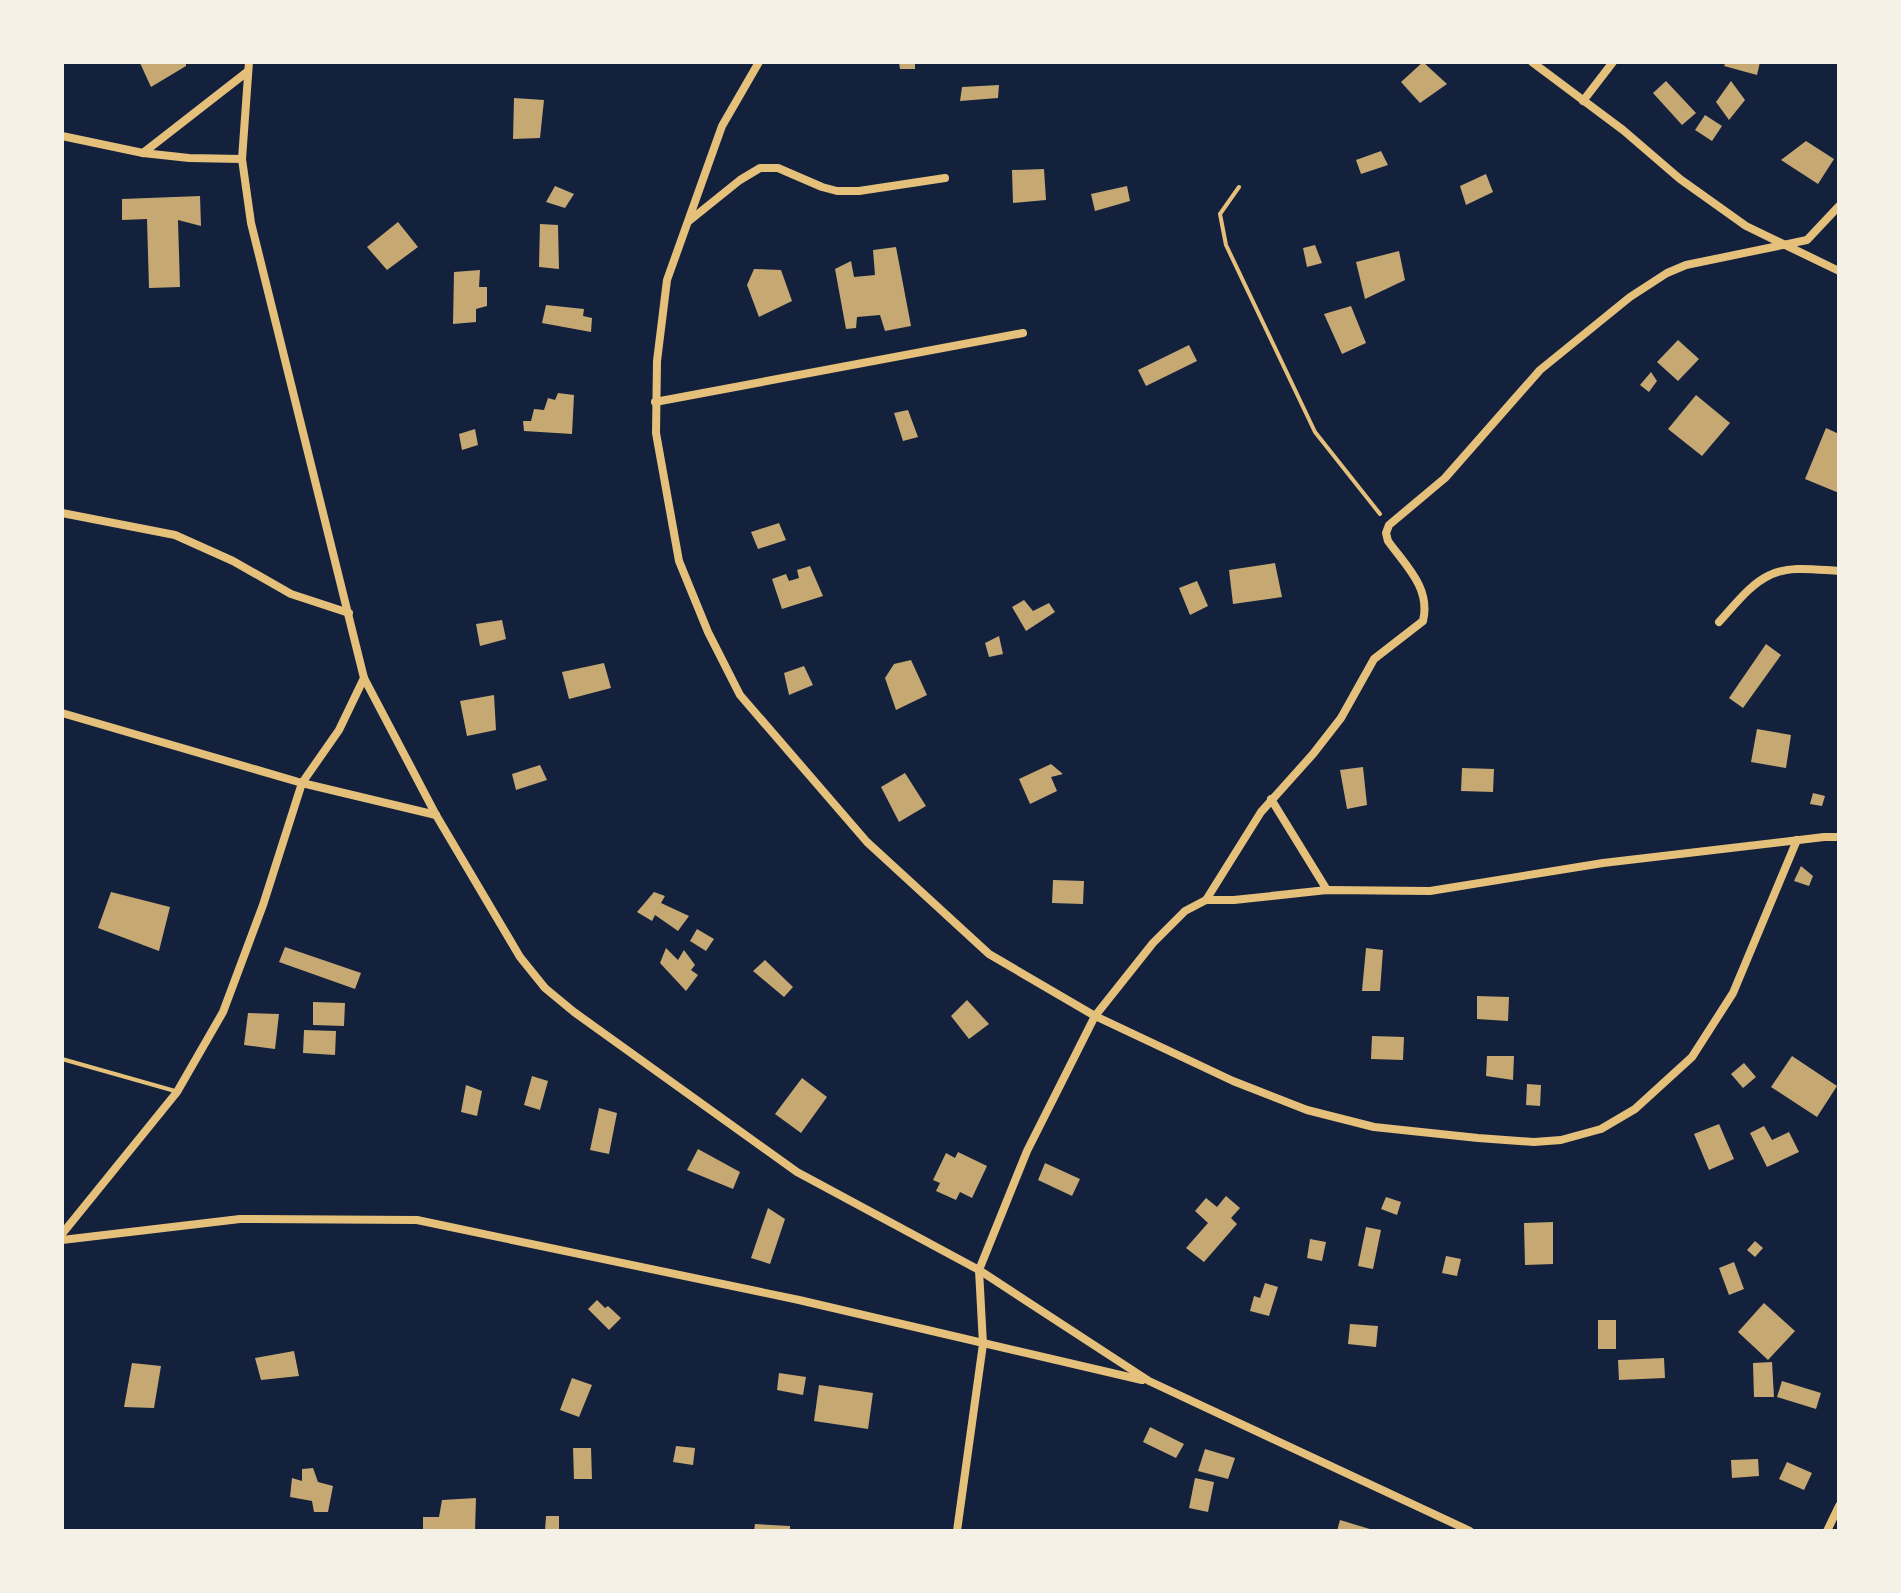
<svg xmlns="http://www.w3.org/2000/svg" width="1901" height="1593" viewBox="0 0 1901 1593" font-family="Inter,sans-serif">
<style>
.building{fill:#c6a872}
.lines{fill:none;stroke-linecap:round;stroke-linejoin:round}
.path{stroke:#e5c07b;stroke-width:4}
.service{stroke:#e5c07b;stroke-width:4}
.minor{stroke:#e5c07b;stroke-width:8}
</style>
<rect width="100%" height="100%" fill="#14213d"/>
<g class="building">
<path d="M 143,62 L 186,62 L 186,66 L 151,87 L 140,63 Z"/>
<path d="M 899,62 L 915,62 L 915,69 L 900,69 Z"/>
<path d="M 1423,62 L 1447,84 L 1420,103 L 1401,82 Z"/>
<path d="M 1726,62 L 1760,62 L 1757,75 L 1724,66 Z"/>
<path d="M 1666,81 L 1696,113 L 1682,125 L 1653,93 Z"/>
<path d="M 1731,81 L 1745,100 L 1729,120 L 1716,102 Z"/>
<path d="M 999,85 L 998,98 L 960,101 L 962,87 Z"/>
<path d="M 514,98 L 544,100 L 540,138 L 513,139 Z"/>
<path d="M 1705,115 L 1722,126 L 1712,141 L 1695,130 Z"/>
<path d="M 1806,141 L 1834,159 L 1818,184 L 1781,160 Z"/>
<path d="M 1381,151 L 1388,165 L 1361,174 L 1356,160 Z"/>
<path d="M 1044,169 L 1046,200 L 1013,203 L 1012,170 Z"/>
<path d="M 1486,174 L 1493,192 L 1466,205 L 1460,186 Z"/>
<path d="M 555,186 L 574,194 L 565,208 L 546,202 Z"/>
<path d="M 1127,186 L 1130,201 L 1095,211 L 1091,194 Z"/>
<path d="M 200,196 L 201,226 L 178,220 L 180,287 L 149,288 L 147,219 L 122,220 L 122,199 Z"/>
<path d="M 398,222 L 418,247 L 387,270 L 367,247 Z"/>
<path d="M 540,224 L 558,225 L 559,269 L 539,267 Z"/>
<path d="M 1315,245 L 1322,263 L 1307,267 L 1303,248 Z"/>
<path d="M 896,247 L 911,326 L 885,331 L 880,315 L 857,317 L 856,328 L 846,329 L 835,269 L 851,261 L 854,277 L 875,275 L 873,250 Z"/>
<path d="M 1399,251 L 1405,280 L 1365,299 L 1356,262 Z"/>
<path d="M 754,269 L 781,270 L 792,301 L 759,317 L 747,285 Z"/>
<path d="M 480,270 L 479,287 L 487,287 L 487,306 L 476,309 L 476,322 L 453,324 L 454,272 Z"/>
<path d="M 546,305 L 584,309 L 583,316 L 592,318 L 591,332 L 542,323 Z"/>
<path d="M 1351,306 L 1366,343 L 1342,354 L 1324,314 Z"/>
<path d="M 1678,340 L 1699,359 L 1678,381 L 1657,362 Z"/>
<path d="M 1189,345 L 1197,361 L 1146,386 L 1138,370 Z"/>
<path d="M 1651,372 L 1657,381 L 1649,392 L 1640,385 Z"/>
<path d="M 558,393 L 574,395 L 572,434 L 524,431 L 523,421 L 531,421 L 534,409 L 544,410 L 548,398 L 555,400 Z"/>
<path d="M 1696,395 L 1730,423 L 1702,456 L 1668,429 Z"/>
<path d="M 908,410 L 918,437 L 903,441 L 894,413 Z"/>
<path d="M 1826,428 L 1839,434 L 1839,493 L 1805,479 Z"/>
<path d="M 475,429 L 478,445 L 462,450 L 459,434 Z"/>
<path d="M 779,523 L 786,540 L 758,549 L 751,532 Z"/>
<path d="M 1275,563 L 1282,597 L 1233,604 L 1229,570 Z"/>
<path d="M 810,566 L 823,596 L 782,609 L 772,579 L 786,574 L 789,581 L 799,578 L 797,570 Z"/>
<path d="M 1197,581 L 1208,606 L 1190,615 L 1179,588 Z"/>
<path d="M 1024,600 L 1033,611 L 1049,603 L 1055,612 L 1026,631 L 1012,607 Z"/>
<path d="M 502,620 L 506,639 L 480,646 L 476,624 Z"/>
<path d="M 999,636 L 1003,654 L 989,657 L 985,643 Z"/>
<path d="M 1766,644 L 1781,655 L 1743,708 L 1729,698 Z"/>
<path d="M 911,660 L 927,695 L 896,710 L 885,678 L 894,664 Z"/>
<path d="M 604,663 L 611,688 L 569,699 L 562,672 Z"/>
<path d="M 804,666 L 813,685 L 789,695 L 784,673 Z"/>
<path d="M 494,695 L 496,730 L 467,736 L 460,701 Z"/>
<path d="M 1757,729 L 1791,735 L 1786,768 L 1751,762 Z"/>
<path d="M 1051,764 L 1063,774 L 1051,777 L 1057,791 L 1030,804 L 1019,779 Z"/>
<path d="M 540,765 L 547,780 L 516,790 L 512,774 Z"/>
<path d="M 1363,767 L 1367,805 L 1347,809 L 1340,770 Z"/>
<path d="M 1462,768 L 1494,769 L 1493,792 L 1461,791 Z"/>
<path d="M 905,773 L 926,806 L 899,822 L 881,787 Z"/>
<path d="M 1813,793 L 1825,796 L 1822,806 L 1810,804 Z"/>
<path d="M 1801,866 L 1813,876 L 1809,886 L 1794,881 Z"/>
<path d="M 1053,880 L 1084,881 L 1083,904 L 1052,903 Z"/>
<path d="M 111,892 L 170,907 L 159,951 L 98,928 Z"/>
<path d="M 654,892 L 665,896 L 661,903 L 689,916 L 678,931 L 655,915 L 652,921 L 637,912 Z"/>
<path d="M 697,929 L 714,939 L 706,951 L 690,941 Z"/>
<path d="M 285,947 L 361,973 L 355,989 L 279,962 Z"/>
<path d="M 666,948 L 678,960 L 684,950 L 695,965 L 691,970 L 698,975 L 686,991 L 660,963 Z"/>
<path d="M 1366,948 L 1383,950 L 1380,991 L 1362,991 Z"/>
<path d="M 765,960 L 793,987 L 784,997 L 753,971 Z"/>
<path d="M 1477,996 L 1509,997 L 1508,1021 L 1477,1019 Z"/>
<path d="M 967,1000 L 989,1024 L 969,1039 L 951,1016 Z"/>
<path d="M 313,1002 L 345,1003 L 344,1026 L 313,1025 Z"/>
<path d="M 248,1013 L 279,1014 L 275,1049 L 244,1045 Z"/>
<path d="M 304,1030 L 336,1031 L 335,1055 L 303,1053 Z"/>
<path d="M 1372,1036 L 1404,1037 L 1403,1060 L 1371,1059 Z"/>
<path d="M 1487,1056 L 1514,1056 L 1513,1080 L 1486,1076 Z"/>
<path d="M 1792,1056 L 1837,1086 L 1817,1117 L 1771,1087 Z"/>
<path d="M 1744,1063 L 1756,1077 L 1743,1088 L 1731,1074 Z"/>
<path d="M 532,1076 L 548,1081 L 540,1110 L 524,1105 Z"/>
<path d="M 802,1078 L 827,1097 L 801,1133 L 775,1114 Z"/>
<path d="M 1527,1084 L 1541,1085 L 1540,1106 L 1526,1105 Z"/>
<path d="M 466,1085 L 482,1091 L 477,1116 L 461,1112 Z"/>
<path d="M 599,1108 L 617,1113 L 609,1154 L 590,1150 Z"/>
<path d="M 1719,1124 L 1734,1159 L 1709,1170 L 1694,1134 Z"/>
<path d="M 1764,1126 L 1772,1140 L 1789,1132 L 1799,1152 L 1767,1167 L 1750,1133 Z"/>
<path d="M 698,1149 L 740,1172 L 733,1189 L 687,1170 Z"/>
<path d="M 958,1152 L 987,1166 L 972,1198 L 960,1192 L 956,1200 L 936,1191 L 940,1183 L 933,1180 L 946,1153 L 955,1158 Z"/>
<path d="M 1045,1163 L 1080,1179 L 1072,1196 L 1038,1180 Z"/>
<path d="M 1226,1196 L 1240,1208 L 1231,1218 L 1237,1224 L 1204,1262 L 1186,1248 L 1208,1223 L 1195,1211 L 1206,1198 L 1217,1207 Z"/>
<path d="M 1386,1197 L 1401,1202 L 1397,1215 L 1381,1209 Z"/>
<path d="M 768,1208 L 785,1219 L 770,1264 L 751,1258 Z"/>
<path d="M 1553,1222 L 1553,1264 L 1525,1265 L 1524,1223 Z"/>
<path d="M 1366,1227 L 1381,1230 L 1373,1269 L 1358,1266 Z"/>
<path d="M 1310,1239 L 1326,1242 L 1322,1261 L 1307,1258 Z"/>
<path d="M 1755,1241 L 1763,1248 L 1755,1257 L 1747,1250 Z"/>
<path d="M 1446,1256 L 1461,1259 L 1457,1276 L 1442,1273 Z"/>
<path d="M 1734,1262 L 1744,1289 L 1729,1295 L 1719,1268 Z"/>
<path d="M 1265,1283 L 1278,1287 L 1269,1316 L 1250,1311 L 1254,1296 L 1260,1298 Z"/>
<path d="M 597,1300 L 605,1308 L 608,1306 L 621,1318 L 609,1330 L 588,1309 Z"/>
<path d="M 1764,1303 L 1795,1331 L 1768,1360 L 1738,1332 Z"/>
<rect x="1598" y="1320" width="18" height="29"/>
<path d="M 1350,1324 L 1378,1326 L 1376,1347 L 1348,1344 Z"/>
<path d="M 294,1351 L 299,1376 L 261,1380 L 255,1358 Z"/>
<path d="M 1664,1358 L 1665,1378 L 1619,1380 L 1618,1360 Z"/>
<path d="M 1772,1362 L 1774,1397 L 1754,1397 L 1753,1363 Z"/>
<path d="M 132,1363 L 161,1366 L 154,1408 L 124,1407 Z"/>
<path d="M 779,1373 L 806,1377 L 803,1395 L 777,1390 Z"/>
<path d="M 572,1378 L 592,1385 L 579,1417 L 560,1410 Z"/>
<path d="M 1782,1381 L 1821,1393 L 1816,1409 L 1777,1397 Z"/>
<path d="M 819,1385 L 873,1393 L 868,1429 L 814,1421 Z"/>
<path d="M 1150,1427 L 1184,1444 L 1176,1458 L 1143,1442 Z"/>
<path d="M 676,1446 L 695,1448 L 693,1465 L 673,1462 Z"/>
<path d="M 573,1448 L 591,1448 L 592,1479 L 574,1479 Z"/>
<path d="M 1205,1449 L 1235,1458 L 1228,1479 L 1198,1471 Z"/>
<path d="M 1758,1459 L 1759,1476 L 1732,1478 L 1731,1460 Z"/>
<path d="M 1787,1462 L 1812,1473 L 1804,1490 L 1779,1479 Z"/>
<path d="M 313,1468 L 318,1482 L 333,1486 L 328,1512 L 314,1512 L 312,1501 L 290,1497 L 292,1478 L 302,1481 L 302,1469 Z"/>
<path d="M 1195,1478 L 1214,1482 L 1208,1512 L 1189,1508 Z"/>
<path d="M 476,1498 L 475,1531 L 423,1531 L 423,1517 L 439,1517 L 442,1500 Z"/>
<path d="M 546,1516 L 559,1516 L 559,1531 L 545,1531 Z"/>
<path d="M 1340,1520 L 1373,1530 L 1373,1531 L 1337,1531 Z"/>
<path d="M 755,1524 L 790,1526 L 790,1531 L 754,1531 Z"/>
</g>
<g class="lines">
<path class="path" d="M 1239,187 L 1220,214 L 1226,245 L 1315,432 L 1380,514"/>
<path class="service" d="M 62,1059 L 175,1091"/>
<g class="minor">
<path d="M 249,62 L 242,159 L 251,223 L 364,678 L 436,815 L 520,957 L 545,988 L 574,1012 L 797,1172 L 979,1270 L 1149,1381 L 1470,1531"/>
<path d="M 759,62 L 722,126 L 667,280 L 657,361 L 656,433 L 679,561 L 708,632 L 740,695 L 867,842 L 989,954 L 1095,1016 L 1233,1081 L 1307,1110 L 1374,1127 L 1478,1138 L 1534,1142 L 1561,1140 L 1601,1129 L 1635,1109 L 1692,1057 L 1733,993 L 1797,840"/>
<path d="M 1532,62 L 1623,130 L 1680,179 L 1746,226 L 1839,271"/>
<path d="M 1583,101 L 1613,62"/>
<path d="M 62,136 L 143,153 L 189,158 L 242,159"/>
<path d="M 143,153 L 247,72"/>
<path d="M 689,221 L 740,180 L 760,168 L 778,168 L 822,187 L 837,191 L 859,191 L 945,178"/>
<path d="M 655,402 L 1023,333"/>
<path d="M 62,513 L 175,535 L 233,561 L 291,594 L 349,613"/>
<path d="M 1719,622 C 1734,606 1750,584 1770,575 C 1790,565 1818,570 1839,571"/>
<path d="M 62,713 L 302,783 L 436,815"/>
<path d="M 1271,799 L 1327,890"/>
<path d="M 1206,900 L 1261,812 L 1313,754 L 1341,718 L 1374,659 L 1423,621 C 1431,588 1406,566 1388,541 L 1386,533 L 1389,525 L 1445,478 L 1540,370 L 1630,297 L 1667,273 L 1686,265 L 1807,240 L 1839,206"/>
<path d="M 62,1234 L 177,1092 L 223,1012 L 263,905 L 302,783 L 339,730 L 364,678"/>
<path d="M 62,1240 L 240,1219 L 417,1220 L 799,1300 L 1142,1380"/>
<path d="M 957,1531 L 983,1344 L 979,1270 L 1027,1151 L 1095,1016 L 1153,943 L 1185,911 L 1206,900 L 1234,900 L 1327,890 L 1430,891 L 1603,863 L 1824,837 L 1839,837"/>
<path d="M 1827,1531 L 1839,1506"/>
</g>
</g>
<rect width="1901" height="1593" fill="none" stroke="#f6f1e7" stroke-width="128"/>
</svg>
